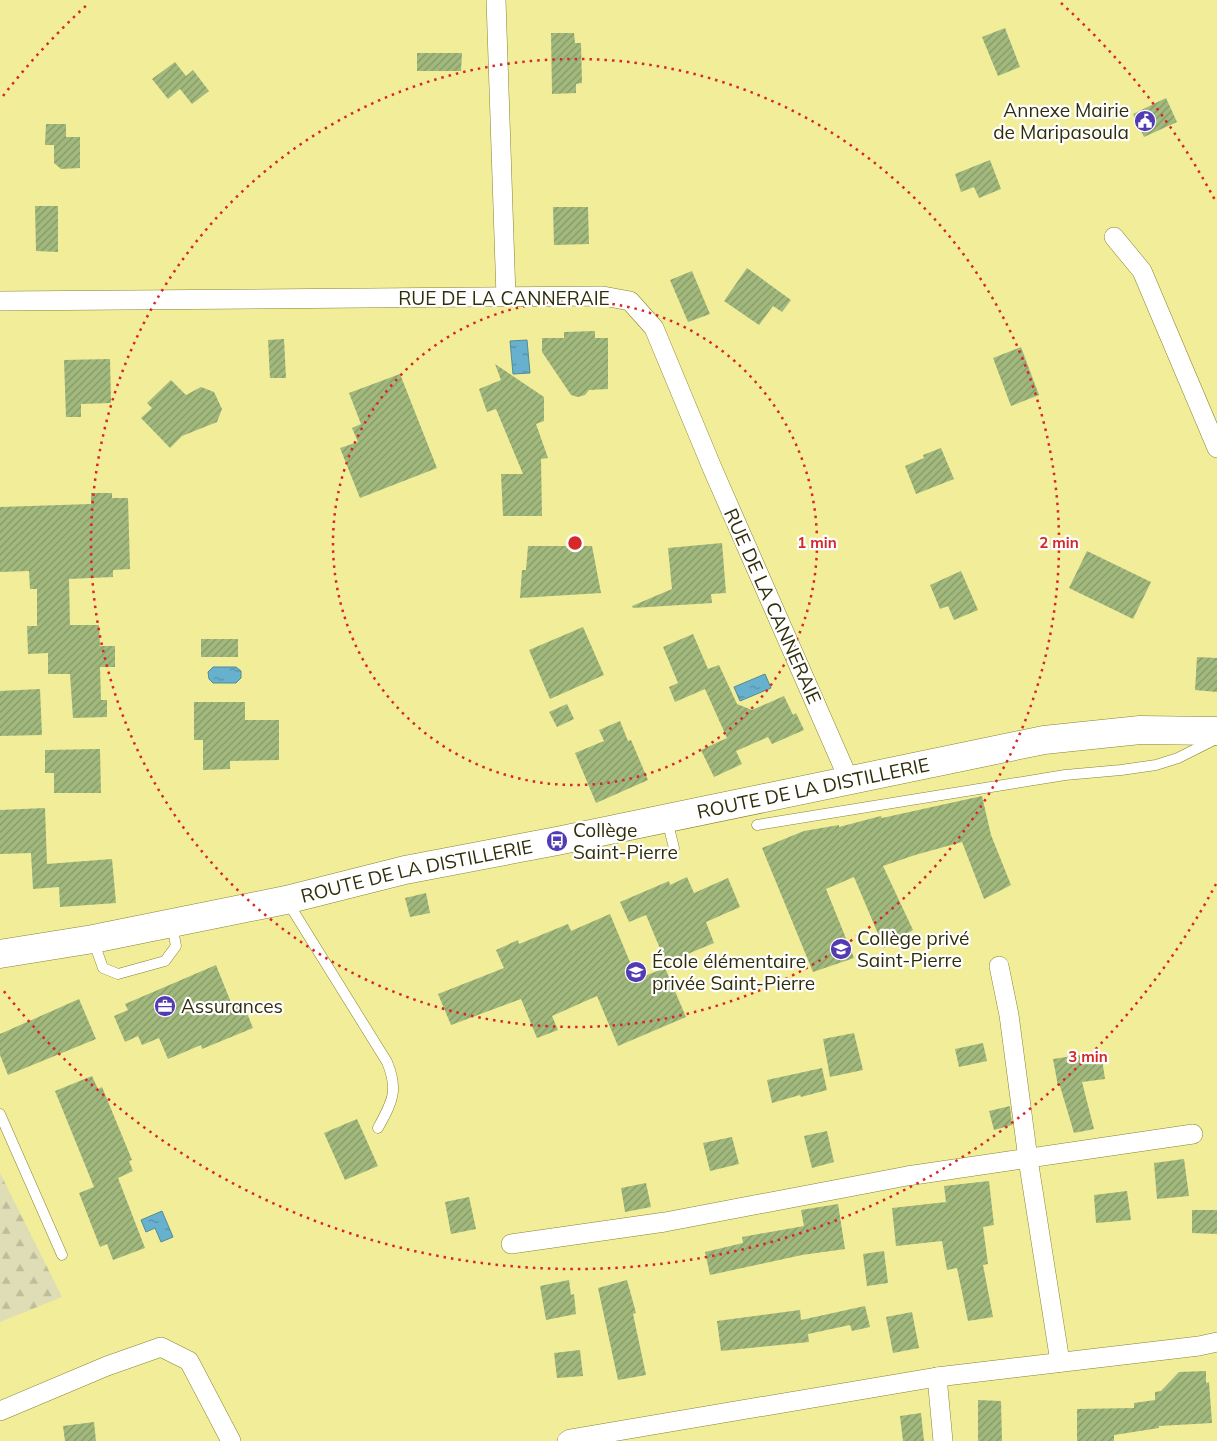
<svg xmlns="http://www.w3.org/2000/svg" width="1217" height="1441" viewBox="0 0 1217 1441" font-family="Mulish,sans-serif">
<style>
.forest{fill:url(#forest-firs)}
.water{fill:url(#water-ripples);stroke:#568a93}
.building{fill:url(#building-hatch)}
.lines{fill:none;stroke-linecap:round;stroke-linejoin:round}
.lane-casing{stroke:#89832e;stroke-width:11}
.street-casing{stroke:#89832e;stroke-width:20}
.secondary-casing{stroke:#89832e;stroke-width:29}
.lane{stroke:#fff;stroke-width:10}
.street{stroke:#fff;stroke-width:19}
.secondary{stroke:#fff;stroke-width:28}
.ring{fill:none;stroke:#d62828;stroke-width:2.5;stroke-dasharray:2.5 5}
.labels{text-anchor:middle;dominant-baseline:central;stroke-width:4.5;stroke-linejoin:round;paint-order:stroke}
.poi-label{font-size:19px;fill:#302e0a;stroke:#fff;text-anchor:start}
.street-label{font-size:19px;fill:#302e0a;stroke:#fff}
.centre{fill:#d62828;stroke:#fff;stroke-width:2.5}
.ring-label{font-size:15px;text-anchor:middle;font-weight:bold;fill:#d62828;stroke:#fff;stroke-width:4.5;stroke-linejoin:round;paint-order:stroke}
</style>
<defs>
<pattern id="forest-firs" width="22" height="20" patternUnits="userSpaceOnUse" patternTransform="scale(1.25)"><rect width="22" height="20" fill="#deddb5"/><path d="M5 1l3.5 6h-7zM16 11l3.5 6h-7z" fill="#bfbe9a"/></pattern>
<pattern id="water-ripples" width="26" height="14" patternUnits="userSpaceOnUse" patternTransform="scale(1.25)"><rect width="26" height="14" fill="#67b1ce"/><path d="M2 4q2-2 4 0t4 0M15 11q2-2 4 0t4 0" fill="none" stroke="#5590a5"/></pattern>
<pattern id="building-hatch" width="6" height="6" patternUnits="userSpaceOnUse" patternTransform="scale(1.25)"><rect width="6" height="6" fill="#a2b97e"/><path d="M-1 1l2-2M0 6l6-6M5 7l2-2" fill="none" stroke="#849765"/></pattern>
</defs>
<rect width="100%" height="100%" fill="#f2ed99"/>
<path class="forest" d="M 0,1173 L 62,1297 L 0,1322 Z"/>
<g class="water">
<path d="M 527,340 L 530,373 L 513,374 L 510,341 Z"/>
<path d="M 213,667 L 236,667 L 241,671 L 241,678 L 236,683 L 213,683 L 209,679 L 208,672 Z"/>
<path d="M 765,674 L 771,688 L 740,701 L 734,687 Z"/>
<path d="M 162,1211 L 173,1237 L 161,1242 L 155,1228 L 146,1232 L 141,1220 Z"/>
</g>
<g class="building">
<path d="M 1005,28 L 1020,67 L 998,76 L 982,37 Z"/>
<path d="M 551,33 L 574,33 L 575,43 L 581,43 L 582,83 L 576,84 L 576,93 L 552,94 Z"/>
<path d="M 417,53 L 462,53 L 461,71 L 417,71 Z"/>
<path d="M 175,62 L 186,76 L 193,70 L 209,91 L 192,104 L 180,89 L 168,99 L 152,79 Z"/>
<path d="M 1166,98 L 1177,122 L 1144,137 L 1133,114 Z"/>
<path d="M 46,124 L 66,124 L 66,137 L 80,137 L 80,168 L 61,169 L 54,163 L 54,145 L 45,145 Z"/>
<path d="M 990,160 L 1001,189 L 979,198 L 974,187 L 961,192 L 955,174 Z"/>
<path d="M 35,206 L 58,206 L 58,252 L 36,251 Z"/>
<path d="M 553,207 L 588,207 L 589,244 L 554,245 Z"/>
<path d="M 747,268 L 791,300 L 782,312 L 773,306 L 759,325 L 724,301 Z"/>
<path d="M 692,271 L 710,314 L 688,322 L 670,280 Z"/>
<path d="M 595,331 L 595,338 L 608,338 L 608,389 L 589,390 L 585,395 L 578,397 L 571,395 L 542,352 L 542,338 L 564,338 L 564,332 Z"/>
<path d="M 284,339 L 286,378 L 270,378 L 268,340 Z"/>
<path d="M 1021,347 L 1039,395 L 1011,406 L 993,358 Z"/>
<path d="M 110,359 L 111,403 L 81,404 L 81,417 L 66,417 L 64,360 Z"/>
<path d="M 495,364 L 544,397 L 544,421 L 536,424 L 548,458 L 541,459 L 542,516 L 503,516 L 501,474 L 523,474 L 496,409 L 487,412 L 479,389 L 501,380 Z"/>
<path d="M 400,374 L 437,468 L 360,498 L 340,448 L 358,442 L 352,428 L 361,424 L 349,393 Z"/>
<path d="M 171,380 L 186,395 L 201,387 L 214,392 L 222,409 L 217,422 L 182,436 L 170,448 L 141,418 L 152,408 L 147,403 Z"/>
<path d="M 941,448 L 954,479 L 916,494 L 905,466 L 924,458 L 923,455 Z"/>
<path d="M 91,493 L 112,493 L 112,498 L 128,498 L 130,569 L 113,570 L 113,577 L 69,579 L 70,625 L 99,625 L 100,646 L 115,646 L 115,667 L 100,667 L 101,700 L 107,700 L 107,717 L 73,718 L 70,674 L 48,674 L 48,653 L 28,654 L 27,626 L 37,626 L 37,589 L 30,589 L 29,571 L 0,572 L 0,507 L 91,504 Z"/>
<path d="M 722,543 L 726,593 L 711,594 L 712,603 L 633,608 L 632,606 L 672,589 L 668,548 Z"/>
<path d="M 528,546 L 592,546 L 601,593 L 520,598 L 522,570 L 526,570 Z"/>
<path d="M 1087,551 L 1151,582 L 1133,619 L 1069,588 Z"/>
<path d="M 961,571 L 978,610 L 954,620 L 948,606 L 940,609 L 930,585 Z"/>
<path d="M 583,627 L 604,675 L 550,699 L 529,650 Z"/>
<path d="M 693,634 L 708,669 L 719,665 L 737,704 L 752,710 L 784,696 L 793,715 L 796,713 L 804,730 L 772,744 L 768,737 L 736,751 L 742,764 L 714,777 L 701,750 L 727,738 L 705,689 L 675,702 L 669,687 L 678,683 L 663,647 Z"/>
<rect x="201" y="639" width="37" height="18"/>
<path d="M 1197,657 L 1217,658 L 1217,692 L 1195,690 Z"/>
<path d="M 40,689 L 42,735 L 0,736 L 0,691 Z"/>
<path d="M 194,702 L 245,702 L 245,720 L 279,720 L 279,760 L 230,761 L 230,769 L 203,770 L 203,740 L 194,740 Z"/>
<path d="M 567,704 L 574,719 L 557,727 L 549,712 Z"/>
<path d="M 620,721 L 628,741 L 631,740 L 648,780 L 596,803 L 575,753 L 604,741 L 599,730 Z"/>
<path d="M 100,749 L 101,793 L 54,793 L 54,773 L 45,773 L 45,750 Z"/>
<path d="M 982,796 L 991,835 L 1011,885 L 984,899 L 962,842 L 915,855 L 883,866 L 913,930 L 884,948 L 854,877 L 826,889 L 854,958 L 813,972 L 762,848 L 804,831 L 839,825 L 839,827 L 881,816 L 882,818 Z"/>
<path d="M 45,808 L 47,864 L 112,859 L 116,903 L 60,907 L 59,887 L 33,889 L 31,853 L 0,854 L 0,810 Z"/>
<path d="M 687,877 L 694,893 L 728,878 L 740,907 L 706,922 L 714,943 L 666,963 L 646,915 L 629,922 L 620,902 L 669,881 L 670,885 Z"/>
<path d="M 426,893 L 430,913 L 410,917 L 405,898 Z"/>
<path d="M 610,914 L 637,979 L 665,968 L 686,1017 L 618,1046 L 597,996 L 552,1016 L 558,1030 L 537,1038 L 521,999 L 451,1025 L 438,994 L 504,968 L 496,950 L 518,940 L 519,944 L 568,924 L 571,931 Z"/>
<path d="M 216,965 L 232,1005 L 242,1001 L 253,1028 L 202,1049 L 201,1045 L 168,1059 L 159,1038 L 142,1045 L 138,1036 L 125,1042 L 114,1016 L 128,1010 L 125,1004 Z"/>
<path d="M 79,999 L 96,1039 L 8,1075 L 0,1055 L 0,1034 Z"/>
<path d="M 854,1033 L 863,1070 L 830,1077 L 823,1039 Z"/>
<path d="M 983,1043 L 987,1061 L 959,1067 L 955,1049 Z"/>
<path d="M 1101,1052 L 1105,1079 L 1082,1082 L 1094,1129 L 1074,1133 L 1060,1086 L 1058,1086 L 1053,1059 Z"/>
<path d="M 822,1068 L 827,1090 L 801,1097 L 800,1095 L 772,1103 L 767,1080 Z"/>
<path d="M 92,1076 L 98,1089 L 102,1087 L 132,1160 L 129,1161 L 133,1171 L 118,1178 L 145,1248 L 113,1260 L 107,1244 L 100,1247 L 79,1193 L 94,1187 L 55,1091 Z"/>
<path d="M 1010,1106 L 1012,1125 L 994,1130 L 989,1111 Z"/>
<path d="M 357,1119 L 378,1166 L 345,1180 L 324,1133 Z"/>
<path d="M 827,1131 L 834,1162 L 812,1168 L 804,1136 Z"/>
<path d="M 732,1137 L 739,1164 L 710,1171 L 703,1143 Z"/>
<path d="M 1184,1159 L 1189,1196 L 1157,1199 L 1154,1163 Z"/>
<path d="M 989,1181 L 994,1225 L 983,1227 L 988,1264 L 983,1265 L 993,1317 L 968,1321 L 957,1268 L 947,1270 L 942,1241 L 896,1246 L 892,1208 L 946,1202 L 944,1186 Z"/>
<path d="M 646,1183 L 651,1207 L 625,1212 L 621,1188 Z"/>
<path d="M 1127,1191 L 1131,1220 L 1096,1223 L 1094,1195 Z"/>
<path d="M 469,1197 L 476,1229 L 451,1234 L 445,1202 Z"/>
<path d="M 838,1204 L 845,1249 L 802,1255 L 710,1275 L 705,1252 L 743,1243 L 742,1237 L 804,1226 L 801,1210 Z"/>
<path d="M 1192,1210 L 1217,1210 L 1217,1234 L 1192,1233 Z"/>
<path d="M 884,1251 L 888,1283 L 867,1286 L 863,1254 Z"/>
<path d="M 569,1280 L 571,1295 L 574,1294 L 576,1314 L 546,1320 L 540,1286 Z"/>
<path d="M 627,1280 L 636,1313 L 633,1314 L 646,1375 L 618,1380 L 598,1288 Z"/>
<path d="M 865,1306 L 870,1327 L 852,1331 L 850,1325 L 808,1334 L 809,1342 L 721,1351 L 717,1321 L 800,1310 L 801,1320 Z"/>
<path d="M 912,1312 L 919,1348 L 893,1353 L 886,1317 Z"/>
<path d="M 580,1350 L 583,1376 L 557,1378 L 554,1353 Z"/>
<path d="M 1206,1371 L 1206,1383 L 1209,1382 L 1212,1423 L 1159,1426 L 1159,1428 L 1114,1435 L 1114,1441 L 1077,1441 L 1077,1409 L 1134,1408 L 1134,1403 L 1155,1400 L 1155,1392 L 1161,1391 L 1179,1372 Z"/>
<path d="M 978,1400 L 1001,1401 L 1002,1441 L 978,1441 Z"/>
<path d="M 921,1413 L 924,1441 L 903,1441 L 900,1416 Z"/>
<path d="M 94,1422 L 96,1441 L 65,1441 L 63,1426 Z"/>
</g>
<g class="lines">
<g class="lane-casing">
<g id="lane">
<path d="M 667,820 L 674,848"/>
<path d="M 757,825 L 1065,775 L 1121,770 L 1156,765 L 1178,758 L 1216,739"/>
<path d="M 287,901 L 387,1062 C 399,1091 392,1102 378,1128"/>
<path d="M 93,940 L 103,968 L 118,974 L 165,961 L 176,946 L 172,925"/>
<path d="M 0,1114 L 62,1255"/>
</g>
</g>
<g class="street-casing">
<g id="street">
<path d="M 496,0 L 506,297"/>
<path d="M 1114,237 L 1142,271 L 1217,448"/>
<path d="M 0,301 L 603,296 L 630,301 L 654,328 L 713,470 L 849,780"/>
<path d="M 999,966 L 1009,1015 L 1028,1159 L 1060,1362"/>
<path d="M 511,1244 L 665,1222 L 907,1176 L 1193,1134"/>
<path d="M 937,1377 L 943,1441"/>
<path d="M 0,1411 L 107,1366 L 161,1347 L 189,1361 L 231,1441"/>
<path d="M 567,1441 L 570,1439 L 937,1377 L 1199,1346 L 1217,1342"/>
</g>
</g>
<g class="secondary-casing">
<g id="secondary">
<path id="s1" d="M 0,954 L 93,939 L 286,900 L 405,870 L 557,841 L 1044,740 L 1140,730 L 1217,731"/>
</g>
</g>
<use href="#lane" class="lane"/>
<use href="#street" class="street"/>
<use href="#secondary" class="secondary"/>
</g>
<g class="ring">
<circle cx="575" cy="543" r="242"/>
<circle cx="575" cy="543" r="484"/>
<path d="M1216 884A726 726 0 0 1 3 990M3 96A726 726 0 0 1 89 3M1061 3A726 726 0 0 1 1216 202"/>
</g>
<defs>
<g id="civic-disc" transform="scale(1.125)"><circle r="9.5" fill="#523bb3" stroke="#fff"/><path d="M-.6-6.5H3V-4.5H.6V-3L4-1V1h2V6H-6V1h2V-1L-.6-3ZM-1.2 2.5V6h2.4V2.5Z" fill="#fff"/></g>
<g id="bus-disc" transform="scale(1.125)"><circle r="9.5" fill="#523bb3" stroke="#fff"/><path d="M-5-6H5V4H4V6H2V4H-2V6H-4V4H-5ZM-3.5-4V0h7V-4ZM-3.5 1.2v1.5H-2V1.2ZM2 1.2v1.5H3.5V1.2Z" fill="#fff"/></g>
<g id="school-disc" transform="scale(1.125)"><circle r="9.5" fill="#523bb3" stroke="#fff"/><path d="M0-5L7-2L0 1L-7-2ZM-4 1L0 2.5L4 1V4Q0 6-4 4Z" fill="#fff"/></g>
<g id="office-disc" transform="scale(1.125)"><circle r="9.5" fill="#523bb3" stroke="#fff"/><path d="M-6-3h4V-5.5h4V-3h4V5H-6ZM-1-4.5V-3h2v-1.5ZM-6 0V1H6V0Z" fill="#fff"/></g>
</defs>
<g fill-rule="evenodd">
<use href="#civic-disc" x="1145" y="121"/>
<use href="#bus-disc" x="557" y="841"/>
<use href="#school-disc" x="841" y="949"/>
<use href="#school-disc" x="636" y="972"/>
<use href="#office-disc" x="165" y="1006"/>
</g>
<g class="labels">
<g class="poi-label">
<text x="1129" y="110" text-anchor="end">Annexe Mairie<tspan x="1129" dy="22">de Maripasoula</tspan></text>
<text x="573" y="830">Collège<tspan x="573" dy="22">Saint-Pierre</tspan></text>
<text x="857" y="938">Collège privé<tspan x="857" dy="22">Saint-Pierre</tspan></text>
<text x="652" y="961">École élémentaire<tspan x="652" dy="22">privée Saint-Pierre</tspan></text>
<text x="181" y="1006">Assurances</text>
</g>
<g class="street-label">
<text x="504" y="298">RUE DE LA CANNERAIE</text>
<text transform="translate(773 606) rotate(66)">RUE DE LA CANNERAIE</text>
<text stroke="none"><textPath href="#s1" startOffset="830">ROUTE DE LA DISTILLERIE</textPath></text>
<text stroke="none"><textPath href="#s1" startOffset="425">ROUTE DE LA DISTILLERIE</textPath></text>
</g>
</g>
<circle cx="575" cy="543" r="8" class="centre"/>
<g class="ring-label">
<text x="817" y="548">1 min</text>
<text x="1059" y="548">2 min</text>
<text x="1088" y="1062">3 min</text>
</g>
</svg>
